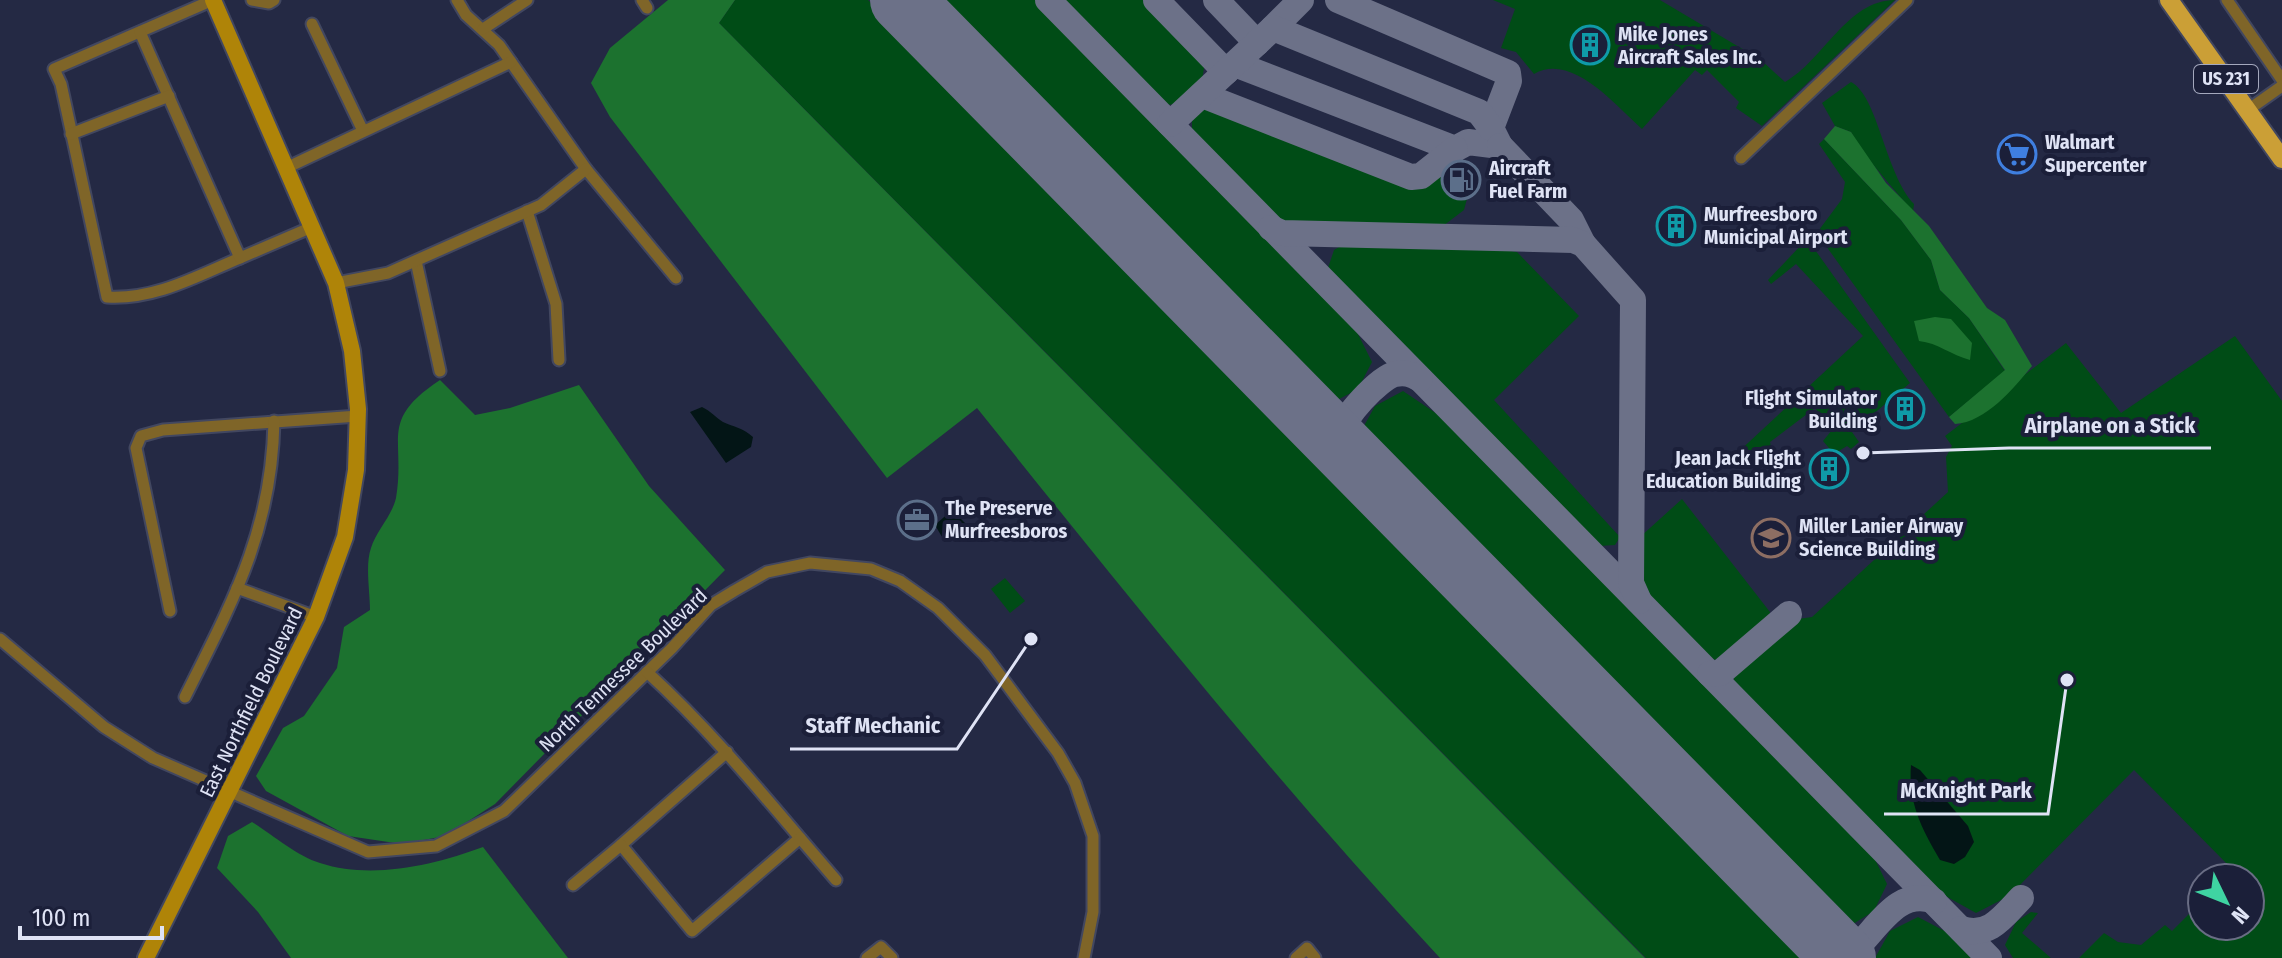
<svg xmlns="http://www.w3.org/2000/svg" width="2282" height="958" viewBox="0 0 2282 958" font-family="'Fira Sans Condensed',sans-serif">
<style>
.green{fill:#004c16}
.forest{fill:#1c722f}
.water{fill:#031516}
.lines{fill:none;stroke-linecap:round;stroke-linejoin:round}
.taxiway{stroke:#6c7188;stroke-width:26}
.runway{stroke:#6c7188;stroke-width:64}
.street-casing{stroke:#424760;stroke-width:15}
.secondary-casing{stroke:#424760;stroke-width:20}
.primary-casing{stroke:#424760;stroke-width:22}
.street{stroke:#7f6528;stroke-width:11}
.secondary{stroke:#af8408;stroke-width:16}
.primary{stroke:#cb9f36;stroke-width:18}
.labels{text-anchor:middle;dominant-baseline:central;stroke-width:8;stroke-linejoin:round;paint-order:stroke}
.shield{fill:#1b1f39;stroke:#a4a8bd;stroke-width:2}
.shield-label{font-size:18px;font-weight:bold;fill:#dfe3f5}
.poi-label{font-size:20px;font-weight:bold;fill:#dfe3f5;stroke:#1b1f39;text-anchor:start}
.street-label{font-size:20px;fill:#dfe3f5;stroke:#1b1f39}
.leader{fill:none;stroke:#dfe3f5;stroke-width:3}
.callout-dot{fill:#dfe3f5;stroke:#1b1f39;stroke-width:3}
.callout-label{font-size:22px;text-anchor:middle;font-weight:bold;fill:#dfe3f5;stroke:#1b1f39;stroke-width:8;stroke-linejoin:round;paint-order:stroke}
</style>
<rect width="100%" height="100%" fill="#242944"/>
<g class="green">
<path d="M 735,0 L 868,0 L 1813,958 L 1646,958 L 719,23 Z"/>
<path d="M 931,0 L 1037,0 L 1351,320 L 1372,362 L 1358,389 L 1330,404 Z"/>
<path d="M 1059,0 L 1143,0 L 1205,62 L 1201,86 L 1179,104 L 1163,105 Z"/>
<path d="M 1493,0 L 1660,0 L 1761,60 L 1785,82 C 1823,61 1847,0 1895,0 L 1762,126 L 1736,108 L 1739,102 L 1707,70 L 1702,75 L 1695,70 L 1642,129 C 1616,106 1572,52 1534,74 L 1516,52 L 1501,48 L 1515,9 Z"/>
<path d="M 1851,82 C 1878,96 1885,173 1914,204 L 1913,212 L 1864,154 L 1851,132 L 1835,126 L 1822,103 Z"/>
<path d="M 1202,108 L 1214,108 L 1413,187 L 1439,170 L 1451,173 L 1447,188 L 1468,195 L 1464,210 L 1443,226 L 1289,225 L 1278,221 L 1192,137 L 1192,114 Z"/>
<path d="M 1824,139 L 1901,220 L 1931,260 L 1940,290 L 1969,318 L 2005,371 L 1949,417 L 1821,239 L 1819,230 L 1842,199 L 1845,182 L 1819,144 Z"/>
<path d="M 1805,241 L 1813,247 L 1910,383 L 1852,432 L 1859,442 L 1851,449 L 1847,446 L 1834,454 L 1823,441 L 1832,430 L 1815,408 L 1770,442 L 1771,447 L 1745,467 L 1735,455 L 1863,336 L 1796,264 L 1771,284 L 1768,280 Z"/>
<path d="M 1453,242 L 1517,252 L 1579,316 L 1494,400 L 1620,537 L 1615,545 L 1599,546 L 1588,537 L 1333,279 L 1328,268 L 1334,250 L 1346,243 Z"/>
<path d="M 2235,336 L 2282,401 L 2282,958 L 2079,958 L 2104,933 L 2118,942 L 2141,945 L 2165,925 L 2172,931 L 2201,902 L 2196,895 L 2202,890 L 2202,926 L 2250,926 L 2250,878 L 2228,878 L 2234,871 L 2134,770 L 2009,896 L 1976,913 L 1933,889 L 1735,689 L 1733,673 L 1798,619 L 1812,617 L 1948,492 L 1946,457 L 1952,446 L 1945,436 L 2066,343 L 2121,413 Z"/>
<path d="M 1403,391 L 1455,426 L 1809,792 L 1794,770 L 1867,843 L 1887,884 L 1874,911 L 1845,929 L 1359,435 L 1375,406 Z"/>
<path d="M 1682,499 L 1770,612 L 1770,620 L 1720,662 L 1702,654 L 1642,591 L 1640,537 Z"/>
<path d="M 1005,578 L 1025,601 L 1010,613 L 991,589 Z"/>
<path d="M 2031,912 L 2038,913 L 2022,933 L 2051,958 L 2013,958 L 2005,945 L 2016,922 Z"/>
<path d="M 1918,917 L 1958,938 L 1978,958 L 1875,958 L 1890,931 Z"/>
</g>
<g class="forest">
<path d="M 668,0 L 735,0 L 719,23 L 1645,958 L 1440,958 C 1276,782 1127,595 977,408 L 887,478 L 610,117 L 591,83 L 610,48 Z"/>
<path d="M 1835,126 L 1851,132 L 1886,183 L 1929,226 L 1987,308 L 2005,320 L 2032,366 C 2013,389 1986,422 1955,424 L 1949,417 L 2005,370 L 1969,318 L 1940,290 L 1931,260 L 1901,220 L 1824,139 Z"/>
<path d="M 1935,317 L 1951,319 L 1972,343 L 1970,360 C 1951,355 1938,343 1919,341 L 1914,321 Z"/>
<path d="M 440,380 L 475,415 L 510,408 L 579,385 L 649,486 L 725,570 L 495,804 L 445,836 L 402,844 L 348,836 L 266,791 L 256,776 L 283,728 L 304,716 L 337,668 L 344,627 L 370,610 C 370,592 365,565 371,548 C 376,531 392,516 396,498 C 406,438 378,421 440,380 Z"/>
<path d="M 252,822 C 273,835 297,856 320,863 C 372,880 434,865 483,847 L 568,958 L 291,958 L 258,912 L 217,868 L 228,836 Z"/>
</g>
<g class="water">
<path d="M 702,407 C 711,411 716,418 723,422 C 734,427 743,428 753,437 L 751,447 L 726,463 L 690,412 Z"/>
<path d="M 952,510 L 966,524 L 945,542 L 935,525 Z"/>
<path d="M 1911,765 L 1920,770 L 1968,826 L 1974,842 L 1965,857 L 1954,864 L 1940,860 C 1921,828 1908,802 1911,765 Z"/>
</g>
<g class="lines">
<g class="taxiway">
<path d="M 1048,0 L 1989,958"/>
<path d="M 1156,0 L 1226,72"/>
<path d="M 1216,0 L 1257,43"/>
<path d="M 1273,28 L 1301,0"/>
<path d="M 1235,64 L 1455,149 L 1468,142 L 1500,146 L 1491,128 L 1509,81 L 1508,73 L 1338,0"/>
<path d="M 1202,95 L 1411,177 L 1421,176 L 1455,149"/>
<path d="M 1170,124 L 1273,28 L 1479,112 L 1491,128"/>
<path d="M 1500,146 L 1571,220 L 1583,244"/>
<path d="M 1271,228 L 1282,233 L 1573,240 L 1583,244 L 1633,300 L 1631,583 L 1639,601"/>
<path d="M 1314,418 L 1330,423 L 1346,417"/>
<path d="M 1352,457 L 1340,434 C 1342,418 1379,378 1395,374 C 1405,372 1411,374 1420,379"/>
<path d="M 1710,674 L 1720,673 L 1789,614"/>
<path d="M 1961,929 C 1989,938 2003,917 2021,898"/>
<path d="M 1826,940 L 1844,947 L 1860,944 C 1881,922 1901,888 1934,901"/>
</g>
<path class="runway" d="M 902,0 L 1844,958"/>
<g class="street-casing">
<g id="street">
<path d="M 213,0 L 54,69 L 61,84 L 107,297 C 155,300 197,276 240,258"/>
<path d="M 252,0 L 269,3 L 274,0"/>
<path d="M 457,0 L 466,15 L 499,45 L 586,169 L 676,278"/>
<path d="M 642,0 L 647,8"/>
<path d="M 2227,0 L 2282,80"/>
<path d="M 312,24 L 363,131"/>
<path d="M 483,29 L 527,0"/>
<path d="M 140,32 L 240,258 L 312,227"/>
<path d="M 2248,110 L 2282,86"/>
<path d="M 71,134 L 169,96"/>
<path d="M 1741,158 L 1907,0"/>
<path d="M 286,168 L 511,62"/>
<path d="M 527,211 L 556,304 L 559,360"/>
<path d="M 416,261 L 440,371"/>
<path d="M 336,283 L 388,273 L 541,205 L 586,169"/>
<path d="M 237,588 L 316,617"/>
<path d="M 170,611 L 136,448 L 141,436 L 163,430 L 358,416"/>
<path d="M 0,639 L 104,727 L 153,758 L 368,852 L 436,846 L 504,811 L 672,648 L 711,605 L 734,591 L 767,572 L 810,563 L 871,569 L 900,581 L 938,608 L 985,655 L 1058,753 L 1075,783 L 1093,836 L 1093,912 L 1084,958"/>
<path d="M 647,672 C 703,723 751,780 800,838 L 692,931 L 621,845 L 727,752"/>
<path d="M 185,697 C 233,601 272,530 274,421"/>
<path d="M 800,838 L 836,880"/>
<path d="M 573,885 L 621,845"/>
<path d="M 867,958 L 881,947 L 892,958"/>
<path d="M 1296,958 L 1307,948 L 1315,958"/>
</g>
</g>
<g class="secondary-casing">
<path id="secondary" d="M 146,958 L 316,617 L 345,537 L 356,470 L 358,409 L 352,351 L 336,283 L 213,0"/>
</g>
<g class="primary-casing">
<path id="primary" d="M 2169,0 L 2282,159"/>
</g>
<use href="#street" class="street"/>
<use href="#secondary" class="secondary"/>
<use href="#primary" class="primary"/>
</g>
<defs>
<g id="building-ring" transform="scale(2)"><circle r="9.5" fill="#1b1f39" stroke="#0f9aa8" stroke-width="1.5"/><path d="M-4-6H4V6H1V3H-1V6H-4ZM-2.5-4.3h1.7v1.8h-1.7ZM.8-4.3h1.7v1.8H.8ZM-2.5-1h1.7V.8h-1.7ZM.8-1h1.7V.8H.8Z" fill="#0f9aa8"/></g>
<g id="supermarket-ring" transform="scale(2)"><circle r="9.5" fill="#1b1f39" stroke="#3f7fe0" stroke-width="1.5"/><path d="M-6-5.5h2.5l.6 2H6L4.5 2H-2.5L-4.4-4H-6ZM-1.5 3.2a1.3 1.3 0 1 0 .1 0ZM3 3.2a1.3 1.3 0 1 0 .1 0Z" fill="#3f7fe0"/></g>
<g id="fuel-ring" transform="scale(2)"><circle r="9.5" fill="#1b1f39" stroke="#5c6f8a" stroke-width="1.5"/><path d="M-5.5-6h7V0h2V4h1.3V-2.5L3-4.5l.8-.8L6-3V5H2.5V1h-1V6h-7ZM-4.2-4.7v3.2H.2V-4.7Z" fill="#5c6f8a"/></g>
<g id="office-ring" transform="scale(2)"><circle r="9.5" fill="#1b1f39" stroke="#5c6f8a" stroke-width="1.5"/><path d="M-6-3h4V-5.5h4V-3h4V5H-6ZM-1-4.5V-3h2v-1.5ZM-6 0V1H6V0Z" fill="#5c6f8a"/></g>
<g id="university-ring" transform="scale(2)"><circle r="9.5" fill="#1b1f39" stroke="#8d6e63" stroke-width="1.5"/><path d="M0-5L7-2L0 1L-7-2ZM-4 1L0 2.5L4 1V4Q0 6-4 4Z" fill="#8d6e63"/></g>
</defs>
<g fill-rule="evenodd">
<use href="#building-ring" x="1590" y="45"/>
<use href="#supermarket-ring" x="2017" y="154"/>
<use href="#fuel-ring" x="1461" y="180"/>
<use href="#building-ring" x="1676" y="226"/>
<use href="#building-ring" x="1905" y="409"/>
<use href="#building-ring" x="1829" y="469"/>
<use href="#office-ring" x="917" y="520"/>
<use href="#university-ring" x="1771" y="538"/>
</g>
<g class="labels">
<rect class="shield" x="2194" y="65" width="64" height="28" rx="6"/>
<g class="shield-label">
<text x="2226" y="79">US 231</text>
</g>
<g class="poi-label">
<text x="1618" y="34">Mike Jones<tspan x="1618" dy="23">Aircraft Sales Inc.</tspan></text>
<text x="2045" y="142">Walmart<tspan x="2045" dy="23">Supercenter</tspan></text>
<text x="1489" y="168">Aircraft<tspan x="1489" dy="23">Fuel Farm</tspan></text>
<text x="1704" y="214">Murfreesboro<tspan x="1704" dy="23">Municipal Airport</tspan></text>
<text x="1877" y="398" text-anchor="end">Flight Simulator<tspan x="1877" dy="23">Building</tspan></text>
<text x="1801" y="458" text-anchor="end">Jean Jack Flight<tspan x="1801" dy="23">Education Building</tspan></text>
<text x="945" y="508">The Preserve<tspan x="945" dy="23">Murfreesboros</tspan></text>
<text x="1799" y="526">Miller Lanier Airway<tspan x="1799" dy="23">Science Building</tspan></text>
</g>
<g class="street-label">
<text transform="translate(623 670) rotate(-44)">North Tennessee Boulevard</text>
<text transform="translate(251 702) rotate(-64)">East Northfield Boulevard</text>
</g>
</g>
<path class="leader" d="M1863 453L2009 448H2211M1031 639L957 749H790M2067 680L2048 814H1884"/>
<g class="callout-dot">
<circle cx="1863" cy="453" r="8"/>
<circle cx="1031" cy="639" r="8"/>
<circle cx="2067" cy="680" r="8"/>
</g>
<g class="callout-label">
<text x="2110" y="433">Airplane on a Stick</text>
<text x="873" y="733">Staff Mechanic</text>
<text x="1966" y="798">McKnight Park</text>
</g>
<g transform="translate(2226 902) rotate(133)"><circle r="38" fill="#1b1f39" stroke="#696d84" stroke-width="2"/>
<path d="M0-6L14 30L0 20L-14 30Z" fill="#3fd4a2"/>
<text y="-12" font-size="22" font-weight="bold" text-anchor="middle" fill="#dfe3f5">N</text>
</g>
<path d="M20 926v12h142v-12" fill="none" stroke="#dfe3f5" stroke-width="4"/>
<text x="32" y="926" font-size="24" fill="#dfe3f5" stroke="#1b1f39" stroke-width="6" paint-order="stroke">100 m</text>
</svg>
